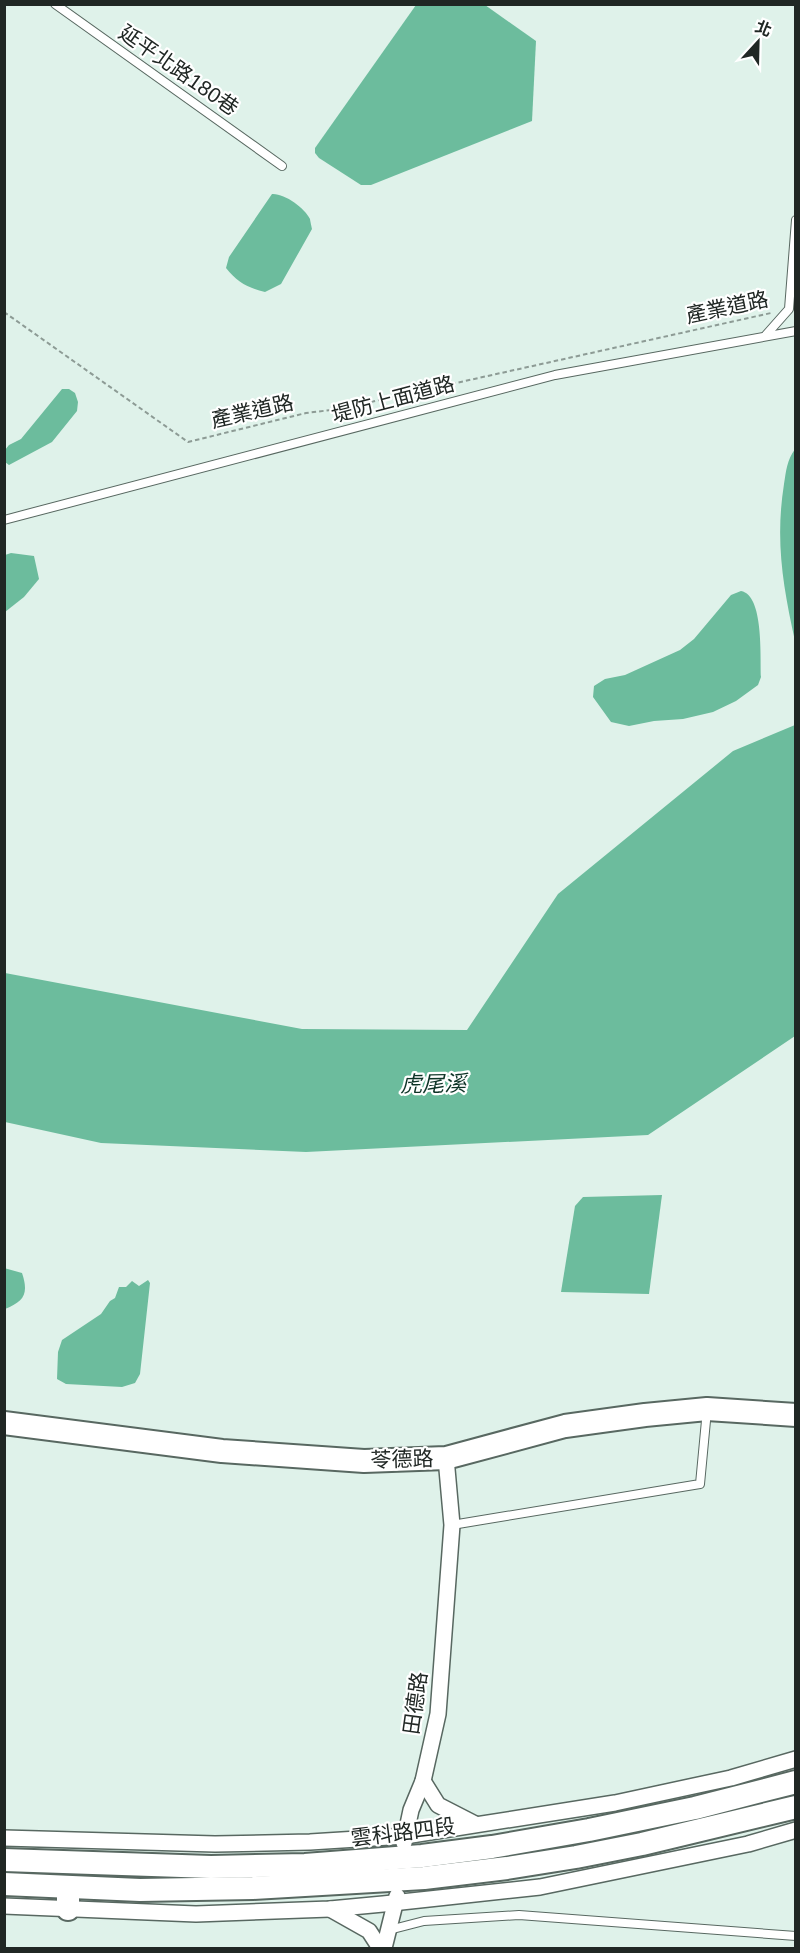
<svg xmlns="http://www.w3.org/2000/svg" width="800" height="1953" viewBox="0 0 800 1953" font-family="Arial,'Noto Sans TC',sans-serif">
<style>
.water{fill:#6cbc9d}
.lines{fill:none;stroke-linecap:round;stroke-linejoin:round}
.lane-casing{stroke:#586861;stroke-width:10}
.street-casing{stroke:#586861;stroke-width:18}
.secondary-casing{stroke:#586861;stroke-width:26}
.path{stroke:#8d9b95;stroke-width:2;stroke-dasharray:4.5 3;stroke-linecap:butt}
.lane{stroke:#fff;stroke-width:8}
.street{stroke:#fff;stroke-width:15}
.secondary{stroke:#fff;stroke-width:22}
.labels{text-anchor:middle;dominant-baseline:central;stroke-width:4.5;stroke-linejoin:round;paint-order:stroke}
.street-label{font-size:21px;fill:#202724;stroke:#fff}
.water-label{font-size:22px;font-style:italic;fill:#0d3326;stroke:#fff}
</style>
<rect width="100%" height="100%" fill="#dff2ea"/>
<g class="water">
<path d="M 416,5 L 485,5 L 536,41 L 532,121 L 371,185 L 361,185 L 319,158 L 315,153 L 315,148 Z"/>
<path d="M 272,194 C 284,193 305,208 310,219 C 310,220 312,229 312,229 L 281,284 L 265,292 C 248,288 237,282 226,268 L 229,257 Z"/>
<path d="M 62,389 L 69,389 L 75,393 L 78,402 L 77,411 L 52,442 L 9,465 L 5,462 L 5,450 L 9,445 L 21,439 Z"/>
<path d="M 795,449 L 795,641 C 783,586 775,541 784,484 C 786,471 787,460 795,449 Z"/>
<path d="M 11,553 L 34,556 L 39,579 L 24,597 L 5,612 L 5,555 Z"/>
<path d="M 741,591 C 764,595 760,657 761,677 L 758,685 L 736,701 L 713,712 L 683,719 L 654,721 L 629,726 L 611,722 L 593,697 L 594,686 L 605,679 L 625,675 L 680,650 L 694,639 L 731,595 Z"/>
<path d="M 795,725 L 795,1036 L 648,1135 L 306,1152 L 101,1143 L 5,1122 L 5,973 L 302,1029 L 467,1030 L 558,894 L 733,751 Z"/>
<path d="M 662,1195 L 649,1294 L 561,1292 L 575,1206 L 583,1197 Z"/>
<path d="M 4,1268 L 22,1273 C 29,1294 24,1301 5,1309 Z"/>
<path d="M 148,1280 L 150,1283 L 140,1374 L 135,1383 L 122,1387 L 66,1384 L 57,1379 L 58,1352 L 62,1340 L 101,1314 L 110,1301 L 115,1298 L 119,1287 L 126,1287 L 132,1281 L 139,1286 Z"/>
</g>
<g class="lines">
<g class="lane-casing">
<g id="lane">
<path d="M 55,4 L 282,166"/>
<path d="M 766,335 L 789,309 L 796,220"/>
<path d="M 4,520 L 555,375 L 796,331"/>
<path d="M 452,1525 L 700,1484 L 707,1410"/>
<path d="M 389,1930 L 424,1921 L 519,1915 L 796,1936"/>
</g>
</g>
<g class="street-casing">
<g id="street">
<path d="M 423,1781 L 438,1805 L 475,1824"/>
<path d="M 4,1838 L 215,1844 L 310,1842 L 405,1836 L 615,1803 L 731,1778 L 796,1759"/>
<path d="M 404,1843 L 411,1810 L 423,1781 L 438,1714 L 452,1525 L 446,1458"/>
<path d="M 4,1906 L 196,1914 L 330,1909 L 383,1904 L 540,1887 L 748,1844 L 796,1830"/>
<path d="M 330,1909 L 369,1931 L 380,1948"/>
<path d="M 384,1948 L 397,1896"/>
</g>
</g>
<g class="secondary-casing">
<g id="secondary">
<path d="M 4,1423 L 222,1451 L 364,1461 L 446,1458 L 565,1426 L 645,1415 L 707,1409 L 796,1415"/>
<path d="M 4,1860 L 211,1867 L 305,1865 L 422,1856 L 492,1847 L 589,1830 L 695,1808 L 796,1782"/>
<path d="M 4,1884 L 140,1890 L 253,1888 L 424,1878 L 507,1868 L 576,1857 L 642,1844 L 796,1807"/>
<path d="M 68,1888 L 68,1909"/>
</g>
</g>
<path class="path" d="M 4,312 L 188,442 L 306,413 L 339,409 L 771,313"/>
<use href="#lane" class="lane"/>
<use href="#street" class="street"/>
<use href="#secondary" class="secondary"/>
</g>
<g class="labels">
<g class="street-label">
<text transform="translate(179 70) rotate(35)">延平北路180巷</text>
<text transform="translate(727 307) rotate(-12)">產業道路</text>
<text transform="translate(393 399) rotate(-15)">堤防上面道路</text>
<text transform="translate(252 411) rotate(-13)">產業道路</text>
<text transform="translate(402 1459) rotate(-2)">苓德路</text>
<text transform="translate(415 1703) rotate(-82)">田德路</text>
<text transform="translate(403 1832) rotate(-7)">雲科路四段</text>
</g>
<g class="water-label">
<text transform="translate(433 1084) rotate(-1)">虎尾溪</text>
</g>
</g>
<rect width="800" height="1953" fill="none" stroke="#202724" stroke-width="12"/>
<g transform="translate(758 42) rotate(22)" stroke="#ffffff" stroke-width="4.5" paint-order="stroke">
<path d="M0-4.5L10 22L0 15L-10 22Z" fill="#202724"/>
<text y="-9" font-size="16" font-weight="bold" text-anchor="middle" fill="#202724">北</text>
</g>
</svg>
